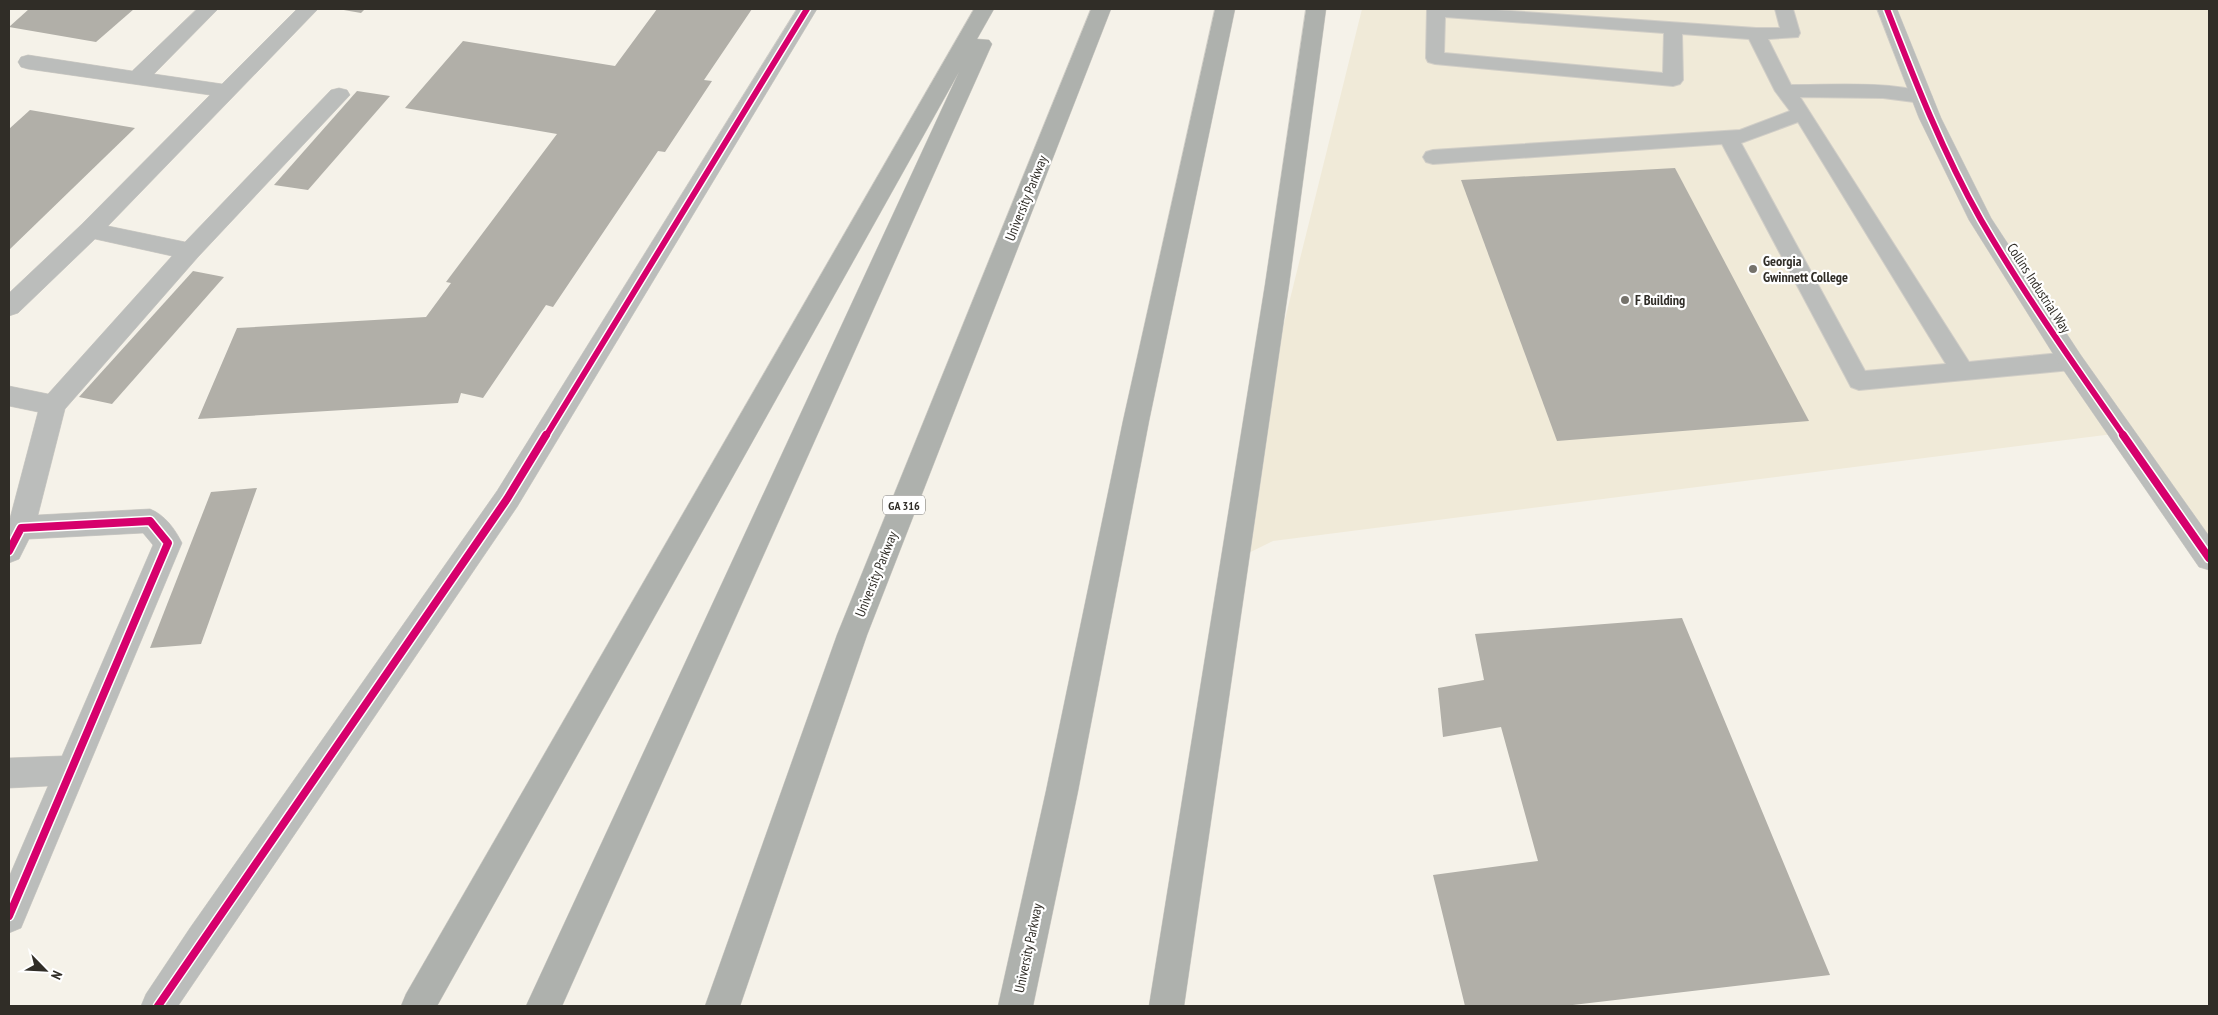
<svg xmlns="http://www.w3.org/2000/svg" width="2218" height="1015" viewBox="0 0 2218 1015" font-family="'PT Sans Narrow',sans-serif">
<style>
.built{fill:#f0ead8}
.building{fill:#b1afa8}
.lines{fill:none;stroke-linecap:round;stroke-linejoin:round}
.service-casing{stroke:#d1cec7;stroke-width:2}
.minor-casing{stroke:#d1cec7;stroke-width:1}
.tertiary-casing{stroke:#d1cec7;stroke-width:1}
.motorway-casing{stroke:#d1cec7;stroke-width:1}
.service{fill:#bbbdbb;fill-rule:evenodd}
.minor{fill:#bbbdbb;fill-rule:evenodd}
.tertiary{fill:#bbbdbb;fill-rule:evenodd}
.motorway{fill:#aeb1ad;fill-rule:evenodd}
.cycleway-far1-casing{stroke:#fff;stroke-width:9}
.cycleway-casing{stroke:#fff;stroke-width:11}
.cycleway-far1{stroke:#d6006c;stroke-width:6}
.cycleway{stroke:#d6006c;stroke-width:8}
.poi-dot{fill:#75726b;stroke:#fff;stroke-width:2}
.labels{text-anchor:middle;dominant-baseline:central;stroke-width:4.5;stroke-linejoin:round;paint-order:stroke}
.shield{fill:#fff;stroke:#6e6c68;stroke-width:1}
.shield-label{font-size:12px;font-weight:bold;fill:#302d27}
.street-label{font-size:14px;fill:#302d27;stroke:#fff}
.poi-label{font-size:14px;font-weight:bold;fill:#302d27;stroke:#fff;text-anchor:start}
</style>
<rect width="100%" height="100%" fill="#f5f2e9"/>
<path class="built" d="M 1362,9 L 2209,9 L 2209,554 L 2121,433 L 1273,541 L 1224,565 Z"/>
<g class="building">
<path d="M 29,9 L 134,9 L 96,42 L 9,27 Z"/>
<path d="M 338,9 L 365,9 L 361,13 Z"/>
<path d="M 657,9 L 752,9 L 704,80 L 712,81 L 665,152 L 658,151 L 553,307 L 546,305 L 483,398 L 461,393 L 458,403 L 198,419 L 237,328 L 426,317 L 451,283 L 446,282 L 557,134 L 405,108 L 463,41 L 615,66 Z"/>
<path d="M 357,91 L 390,96 L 308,190 L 274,185 Z"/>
<path d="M 30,110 L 135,128 L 9,250 L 9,129 Z"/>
<path d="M 1675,168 L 1809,421 L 1557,441 L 1461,180 Z"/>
<path d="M 193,271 L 224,277 L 112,404 L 79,397 Z"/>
<path d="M 257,488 L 201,644 L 150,648 L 211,492 Z"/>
<path d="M 1682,618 L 1830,975 L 1564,1006 L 1465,1006 L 1433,875 L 1538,861 L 1501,727 L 1443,737 L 1438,688 L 1484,680 L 1475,634 Z"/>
</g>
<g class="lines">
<g class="service-casing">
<path id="service" d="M 1427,9 L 1481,9 L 1756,28 L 1780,28 L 1775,9 L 1793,9 L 1800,33 L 1798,37 L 1768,39 L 1791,85 C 1836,85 1885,81 1929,93 L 1932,97 L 1929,101 L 1922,103 L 1883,98 L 1800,97 L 1969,362 L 2071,352 L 2079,355 L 2082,361 L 2079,367 L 2071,370 L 1859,390 L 1851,387 L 1722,144 L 1433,164 L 1426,162 L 1423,157 L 1426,152 L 1433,150 L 1740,130 L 1790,111 L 1775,91 L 1749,39 L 1682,34 L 1683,80 L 1680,84 L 1673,86 L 1435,64 L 1428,62 L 1426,58 ZM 1445,17 L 1664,33 L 1663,73 L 1444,53 ZM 1798,122 L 1946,364 L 1865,371 L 1741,143 Z"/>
</g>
<g class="minor-casing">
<g id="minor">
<path d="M 197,9 L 218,9 L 154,74 L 222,84 L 297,9 L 318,9 L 108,226 L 185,242 L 331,90 L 339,88 L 347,90 L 350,95 L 198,257 L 65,409 L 38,515 L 150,509 C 165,515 175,529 182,543 L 21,928 L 9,933 L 9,877 L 48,786 L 9,788 L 9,758 L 62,756 L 153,545 L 143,533 L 29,539 L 19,559 L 9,563 L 9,522 L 38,412 L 9,406 L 9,386 L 48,394 L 172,256 L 95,239 L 18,313 L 9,316 L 9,293 L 82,224 L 210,95 L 28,69 L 21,67 L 18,62 L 21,57 L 28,55 L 132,71 Z"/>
<path d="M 797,9 L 817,9 L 517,507 L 178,1006 L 141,1006 L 146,994 L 190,928 L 497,491 Z"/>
</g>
</g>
<g class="tertiary-casing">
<path id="tertiary" d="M 1877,9 L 1897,9 L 1941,118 L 1991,218 L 2080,354 L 2209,536 L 2209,570 L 2199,567 L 2062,368 L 1969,220 L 1919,118 Z"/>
</g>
<g class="motorway-casing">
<g id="motorway">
<path d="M 974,9 L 994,9 L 977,39 L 989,40 L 992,44 L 562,1006 L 526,1006 L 959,72 L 437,1006 L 401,1006 L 406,994 Z"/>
<path d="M 1091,9 L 1111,9 L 867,635 L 740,1006 L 705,1006 L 837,635 Z"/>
<path d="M 1215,9 L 1235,9 L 1149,421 L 1078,791 L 1033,1006 L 998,1006 L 1046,791 L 1123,421 Z"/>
<path d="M 1306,9 L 1326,9 L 1289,285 L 1184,1006 L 1149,1006 L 1265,285 Z"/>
</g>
</g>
<use href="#service" class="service"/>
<use href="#minor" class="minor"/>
<use href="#tertiary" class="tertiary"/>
<use href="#motorway" class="motorway"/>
<g class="cycleway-far1-casing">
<g id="cycleway-far1">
<path d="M 1887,9 C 1915,81 1943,153 1981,220 C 2024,294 2075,366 2124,436"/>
<path d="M 546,436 L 807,9"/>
</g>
</g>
<g class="cycleway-casing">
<g id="cycleway">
<path d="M 2123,435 L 2209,558"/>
<path d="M 9,551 L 21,528 L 150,521 L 168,543 L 9,916"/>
<path d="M 158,1006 L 507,499 L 546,435"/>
</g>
</g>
<use href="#cycleway-far1" class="cycleway-far1"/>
<use href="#cycleway" class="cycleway"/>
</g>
<g class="poi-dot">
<circle cx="1753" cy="269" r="5"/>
<circle cx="1625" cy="300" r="5"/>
</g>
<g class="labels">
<rect class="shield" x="883" y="495.5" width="42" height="19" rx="4"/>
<g class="shield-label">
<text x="904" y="505">GA 316</text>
</g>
<g class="street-label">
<text transform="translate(1026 198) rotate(-68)">University Parkway</text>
<text transform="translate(2039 288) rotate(57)">Collins Industrial Way</text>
<text transform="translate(876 574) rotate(-68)">University Parkway</text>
<text transform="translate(1028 948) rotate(-78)">University Parkway</text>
</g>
<g class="poi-label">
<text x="1763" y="261">Georgia<tspan x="1763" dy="16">Gwinnett College</tspan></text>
<text x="1635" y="300">F Building</text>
</g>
</g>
<rect width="2218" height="1015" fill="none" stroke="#302d27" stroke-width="20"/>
<g transform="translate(45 970) rotate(114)" stroke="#ffffff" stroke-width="4" paint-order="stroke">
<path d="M0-4L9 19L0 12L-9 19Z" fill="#302d27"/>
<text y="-8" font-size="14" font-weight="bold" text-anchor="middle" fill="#302d27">N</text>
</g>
</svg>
